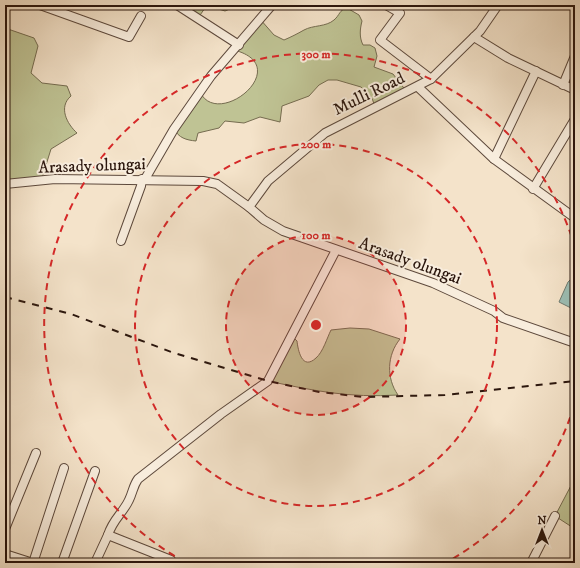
<svg xmlns="http://www.w3.org/2000/svg" width="580" height="568" viewBox="0 0 580 568" font-family="'IM FELL DW Pica',serif">
<style>
.green{fill:#bfc394;stroke:#756c50}
.water{fill:#9cbeb4;stroke:#6f7b71}
.lines{fill:none;stroke-linecap:round;stroke-linejoin:round}
.minor-casing{stroke:#5d493c;stroke-width:10}
.minor{stroke:#f8eddd;stroke-width:8}
.rail{stroke:#2b160d;stroke-width:2;stroke-dasharray:7 7;stroke-linecap:butt}
.ring{fill:none;stroke:#d62828;stroke-width:2;stroke-dasharray:7 5}
.labels{text-anchor:middle;dominant-baseline:central;stroke-width:4;stroke-linejoin:round;paint-order:stroke}
.street-label{font-size:17px;fill:#2b160d;stroke:#f8eddd}
.centre{fill:#d62828;stroke:#f8eddd;stroke-width:2}
.ring-label{font-size:12px;text-anchor:middle;font-weight:bold;fill:#d62828;stroke:#f8eddd;stroke-width:4;stroke-linejoin:round;paint-order:stroke}
</style>
<rect width="100%" height="100%" fill="#f4e3ca"/>
<filter id="stains"><feTurbulence type="fractalNoise" baseFrequency=".005" numOctaves="4"/><feColorMatrix values="0 0 0 0 .2 0 0 0 0 .09 0 0 0 0 .02 0 0 0 .5 -.17"/></filter>
<radialGradient id="worn" r=".72"><stop offset=".6" stop-color="#630" stop-opacity="0"/><stop offset="1" stop-color="#630" stop-opacity=".3"/></radialGradient>
<g class="green">
<path d="M 177,5 L 239,5 L 225,11 L 209,6 L 205,8 L 198,18 Z"/>
<path d="M 347,8 L 359,15 L 362,21 C 360,29 359,37 363,45 L 370,45 L 375,48 L 377,56 L 374,67 L 393,74 L 407,92 L 375,107 L 372,98 L 361,87 L 337,80 L 328,80 L 319,85 L 309,96 L 282,106 L 280,122 L 260,117 L 244,123 L 225,121 L 219,128 L 198,133 L 196,141 C 186,140 179,138 174,129 L 200,92 C 218,130 296,66 234,50 L 260,19 L 274,35 L 284,40 C 291,37 297,34 304,30 C 313,25 326,27 334,20 C 340,15 339,10 347,8 Z"/>
<path d="M 5,28 L 34,38 L 38,46 L 31,73 L 42,83 L 67,86 L 71,96 C 58,107 67,124 77,133 L 51,149 L 41,181 L 5,184 Z"/>
<path d="M 350,328 L 369,329 L 400,339 C 387,355 386,378 398,395 C 349,398 315,391 268,381 L 294,338 L 297,341 C 298,350 302,371 316,358 C 323,352 327,338 331,330 Z"/>
<path d="M 575,478 L 575,529 L 555,516 Z"/>
</g>
<path class="water" d="M 575,275 L 575,310 L 559,302 L 568,282 Z"/>
<g class="lines">
<g class="minor-casing">
<g id="minor">
<path d="M 40,5 L 129,37 L 141,16"/>
<path d="M 177,5 L 239,45"/>
<path d="M 386,5 L 400,13 L 380,40 L 431,79"/>
<path d="M 474,37 L 508,58 L 575,90"/>
<path d="M 563,85 L 575,56"/>
<path d="M 418,87 L 494,159 L 575,218"/>
<path d="M 494,159 L 536,71"/>
<path d="M 145,179 L 174,129 L 211,76 L 272,5"/>
<path d="M 5,184 L 55,179 L 203,181 L 217,184 L 249,207 L 264,220 L 283,231 L 433,283 L 494,311 L 503,318 L 575,343"/>
<path d="M 533,189 L 575,119"/>
<path d="M 249,207 L 268,181 L 325,133 L 431,79 L 480,31 L 498,5"/>
<path d="M 121,241 L 141,186 L 142,179"/>
<path d="M 5,529 L 36,453"/>
<path d="M 5,554 L 33,563"/>
<path d="M 171,560 L 108,535 C 113,519 123,513 129,500 C 133,492 133,486 138,479 L 221,414 L 268,381 L 336,250"/>
<path d="M 33,563 L 64,468"/>
<path d="M 62,563 L 95,471"/>
<path d="M 95,563 L 108,535"/>
<path d="M 531,563 L 555,516"/>
</g>
</g>
<use href="#minor" class="minor"/>
<path class="rail" d="M 5,297 L 71,314 L 174,353 L 268,381 L 319,392 L 364,397 L 445,395 L 575,381"/>
</g>
<circle cx="316" cy="325" r="90" fill="#d62828" fill-opacity=".12"/>
<g class="ring">
<circle cx="316" cy="325" r="90"/>
<circle cx="316" cy="325" r="181"/>
<path d="M574 406A271 271 0 0 1 447 562M185 562A271 271 0 1 1 574 244"/>
</g>
<g class="labels">
<g class="street-label">
<text transform="translate(369 94) rotate(-26)">Mulli Road</text>
<text transform="translate(92 166) rotate(-2)">Arasady olungai</text>
<text transform="translate(410 261) rotate(20)">Arasady olungai</text>
</g>
</g>
<circle cx="316" cy="325" r="6" class="centre"/>
<g class="ring-label">
<text x="316" y="58">300 m</text>
<text x="316" y="148">200 m</text>
<text x="316" y="239">100 m</text>
</g>
<rect width="580" height="568" fill="none" stroke="#f4e3ca" stroke-width="20"/>
<rect x="6" y="6" width="568" height="556" fill="none" stroke="#2b160d" stroke-width="2"/>
<rect x="10" y="10" width="560" height="548" fill="none" stroke="#2b160d"/>
<g transform="translate(542 530)" stroke="#f8eddd" stroke-width="3" paint-order="stroke">
<path d="M0-3L7 15L0 10L-7 15Z" fill="#2b160d"/>
<text y="-6" font-size="11" font-weight="bold" text-anchor="middle" fill="#2b160d">N</text>
</g>
<rect width="100%" height="100%" filter="url(#stains)"/>
<rect width="100%" height="100%" fill="url(#worn)"/>
</svg>
